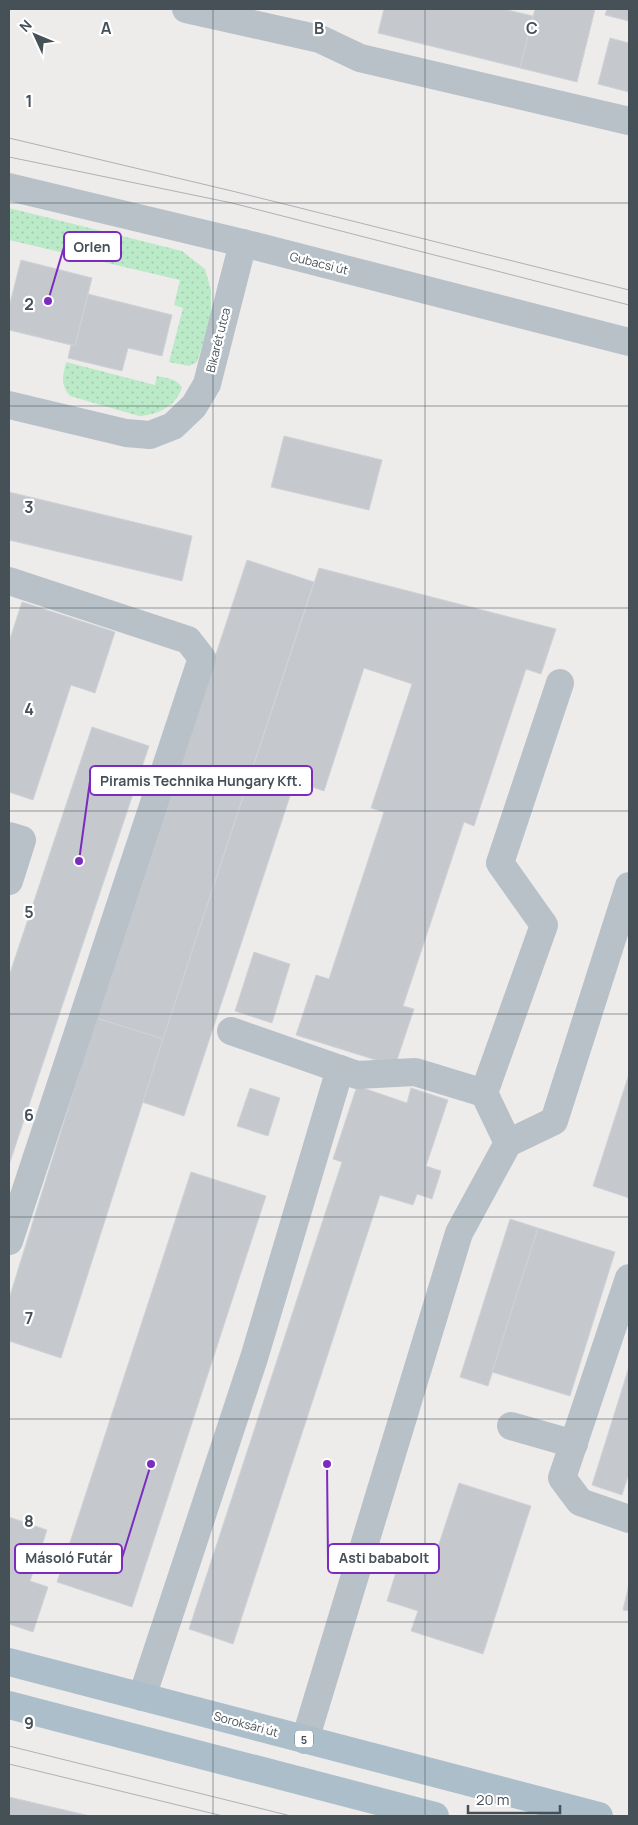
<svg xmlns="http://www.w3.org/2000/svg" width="638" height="1825" viewBox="0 0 638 1825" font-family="Manrope,sans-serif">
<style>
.grass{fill:url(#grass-dots)}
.building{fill:#c5c9ce;stroke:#cfd2d7}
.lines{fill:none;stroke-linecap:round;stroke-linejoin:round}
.minor{stroke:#b7c1c7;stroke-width:28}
.major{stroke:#acbec9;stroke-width:28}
.tram{stroke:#aeb1b5;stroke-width:1}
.grid{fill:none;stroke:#455057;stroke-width:1;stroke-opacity:0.55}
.labels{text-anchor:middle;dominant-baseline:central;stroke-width:4.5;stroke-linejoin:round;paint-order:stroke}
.shield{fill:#fff;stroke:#7d8489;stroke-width:1}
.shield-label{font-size:11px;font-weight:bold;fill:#455057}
.street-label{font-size:12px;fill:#455057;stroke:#fff}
.grid-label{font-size:16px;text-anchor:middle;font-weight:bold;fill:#455057;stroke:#fff;stroke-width:4.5;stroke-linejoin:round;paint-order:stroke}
.leader{fill:none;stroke:#7b2cbf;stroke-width:2}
.callout-dot{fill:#7b2cbf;stroke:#fff;stroke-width:2}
.callout{fill:#fff;stroke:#7b2cbf;stroke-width:2}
.callout-label{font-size:14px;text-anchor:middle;font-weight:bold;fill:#455057}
</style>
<defs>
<pattern id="grass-dots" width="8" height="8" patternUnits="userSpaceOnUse" patternTransform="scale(1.25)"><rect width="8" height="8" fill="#bbeac8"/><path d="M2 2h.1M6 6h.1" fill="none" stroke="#a2caae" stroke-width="1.8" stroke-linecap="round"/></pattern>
</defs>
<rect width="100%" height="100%" fill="#eeebeb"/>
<g class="grass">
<path d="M 9,208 L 182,251 L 205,269 L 211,290 L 211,318 L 197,362 L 189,366 L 169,362 L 183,308 L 174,305 L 180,280 L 9,240 Z"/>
<path d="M 66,362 L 155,385 L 157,376 C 167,378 175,378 182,387 C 177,406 157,415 139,416 L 70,396 C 60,384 63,376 66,362 Z"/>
</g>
<g class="building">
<path d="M 384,9 L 503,9 L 533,16 L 520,68 L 378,33 Z"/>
<path d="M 535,9 L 595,9 L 577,82 L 520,68 Z"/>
<path d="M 607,9 L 629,9 L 629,21 L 605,15 Z"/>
<path d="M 610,38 L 629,43 L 629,92 L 598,84 Z"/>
<path d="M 21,260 L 92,278 L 75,346 L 9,330 L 9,307 Z"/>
<path d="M 88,294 L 172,315 L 162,356 L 128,348 L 122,371 L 68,358 L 71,345 L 75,346 Z"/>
<path d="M 284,436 L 382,460 L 369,510 L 271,487 Z"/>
<path d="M 9,492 L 192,536 L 182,581 L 9,540 Z"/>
<path d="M 247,560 L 314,582 L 163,1039 L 96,1018 Z"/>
<path d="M 319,568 L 556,629 L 541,674 L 526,669 L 474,826 L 464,822 L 403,1006 L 414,1009 L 395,1066 L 296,1035 L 316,975 L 329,979 L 384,812 L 371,808 L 412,684 L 364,668 L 324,791 L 295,781 L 184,1116 L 142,1102 Z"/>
<path d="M 22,602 L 115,632 L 95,693 L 71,685 L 33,800 L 9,792 L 9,642 Z"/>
<path d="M 92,727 L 149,746 L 9,1165 L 9,976 Z"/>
<path d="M 254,952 L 290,964 L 272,1023 L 235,1011 Z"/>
<path d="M 96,1018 L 163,1039 L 61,1358 L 9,1341 L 9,1299 Z"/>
<path d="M 629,1074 L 629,1198 L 593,1186 Z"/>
<path d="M 357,1086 L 407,1103 L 411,1088 L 448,1100 L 426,1166 L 441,1171 L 432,1199 L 417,1194 L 413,1205 L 380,1195 L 233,1644 L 189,1629 L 342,1162 L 333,1159 Z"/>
<path d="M 250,1088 L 280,1098 L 268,1136 L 237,1126 Z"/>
<path d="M 191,1172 L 266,1196 L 132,1607 L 57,1582 Z"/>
<path d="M 510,1219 L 538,1228 L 488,1386 L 460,1377 Z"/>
<path d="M 538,1228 L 615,1252 L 570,1396 L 492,1372 Z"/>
<path d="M 629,1367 L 629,1473 L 622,1495 L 592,1485 Z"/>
<path d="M 459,1483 L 531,1506 L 483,1654 L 411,1631 L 418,1611 L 387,1601 L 405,1543 L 436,1553 Z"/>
<path d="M 9,1517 L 47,1530 L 30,1581 L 48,1587 L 33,1632 L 9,1624 Z"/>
<path d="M 629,1584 L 629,1611 L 623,1610 Z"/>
<path d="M 9,1797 L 90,1816 L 9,1816 Z"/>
</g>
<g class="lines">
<g class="minor">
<path d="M 186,9 L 320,39 L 360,58 L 629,121"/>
<path d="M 9,187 L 243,243 L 629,342"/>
<path d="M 9,405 L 126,433 L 150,435 L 173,426 L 194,406 L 207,384 L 243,243"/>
<path d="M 9,581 L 188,640 L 202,658 L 9,1241"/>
<path d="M 9,836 L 22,840 L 9,881"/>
<path d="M 231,1031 L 357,1075 L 415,1072 L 484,1093"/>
<path d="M 508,1143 L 484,1093 L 544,925 L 500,863 L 560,683"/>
<path d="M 629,1278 L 562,1478 L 580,1502 L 629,1519"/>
<path d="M 511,1426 L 574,1444"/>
<path d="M 142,1697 L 254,1358 L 340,1069"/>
<path d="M 305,1740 L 459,1233 L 508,1143 L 554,1121 L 629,886"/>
</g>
<g class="major">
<path d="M 9,1662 L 599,1816"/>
<path d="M 9,1705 L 435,1816"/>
</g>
<g class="tram">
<path d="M 9,138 L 232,191 L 629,290"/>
<path d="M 9,157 L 232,203 L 629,305"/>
<path d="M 9,1746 L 291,1816"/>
<path d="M 9,1764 L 223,1816"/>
</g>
</g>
<path class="grid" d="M 213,9 L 213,1816M 425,9 L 425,1816M 9,203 L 629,203M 9,406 L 629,406M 9,608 L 629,608M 9,811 L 629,811M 9,1014 L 629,1014M 9,1217 L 629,1217M 9,1419 L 629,1419M 9,1622 L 629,1622"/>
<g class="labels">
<rect class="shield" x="295" y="1730.5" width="18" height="17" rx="4"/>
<g class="shield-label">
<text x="304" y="1739">5</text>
</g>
<g class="street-label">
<text transform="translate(319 263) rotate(14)">Gubacsi út</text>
<text transform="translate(218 340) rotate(-76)">Bikarét utca</text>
<text transform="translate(246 1724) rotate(15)">Soroksári út</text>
</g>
</g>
<g class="grid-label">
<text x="106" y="34">A</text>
<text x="319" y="34">B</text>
<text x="532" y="34">C</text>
<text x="29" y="107">1</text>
<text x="29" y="310">2</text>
<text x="29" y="513">3</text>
<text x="29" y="715">4</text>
<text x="29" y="918">5</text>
<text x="29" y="1121">6</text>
<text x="29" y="1324">7</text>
<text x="29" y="1527">8</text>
<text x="29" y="1729">9</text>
</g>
<path class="leader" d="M48 301L64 247M79 861L90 781M151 1464L122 1558M327 1464L328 1559"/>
<g class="callout-dot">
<circle cx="48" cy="301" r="5"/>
<circle cx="79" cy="861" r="5"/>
<circle cx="151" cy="1464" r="5"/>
<circle cx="327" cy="1464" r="5"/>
</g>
<g class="callout">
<rect x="64" y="232" width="57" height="29" rx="5"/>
<rect x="90" y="766" width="222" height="29" rx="5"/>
<rect x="15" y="1544" width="107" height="29" rx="5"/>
<rect x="328" y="1544" width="111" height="29" rx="5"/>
</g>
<g class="callout-label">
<text x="92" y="252">Orlen</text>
<text x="201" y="786">Piramis Technika Hungary Kft.</text>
<text x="69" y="1563">Másoló Futár</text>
<text x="384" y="1563">Asti bababolt</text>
</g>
<rect width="638" height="1825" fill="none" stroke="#455057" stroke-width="20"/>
<g transform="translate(35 35) rotate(314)" stroke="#ffffff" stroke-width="4" paint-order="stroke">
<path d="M0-4L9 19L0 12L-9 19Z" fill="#455057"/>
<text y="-8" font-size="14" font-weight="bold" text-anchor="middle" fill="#455057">N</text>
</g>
<path d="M468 1805v8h92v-8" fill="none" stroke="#455057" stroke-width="2.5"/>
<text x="476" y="1805" font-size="15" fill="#455057" stroke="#ffffff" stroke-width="4" paint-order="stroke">20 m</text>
</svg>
